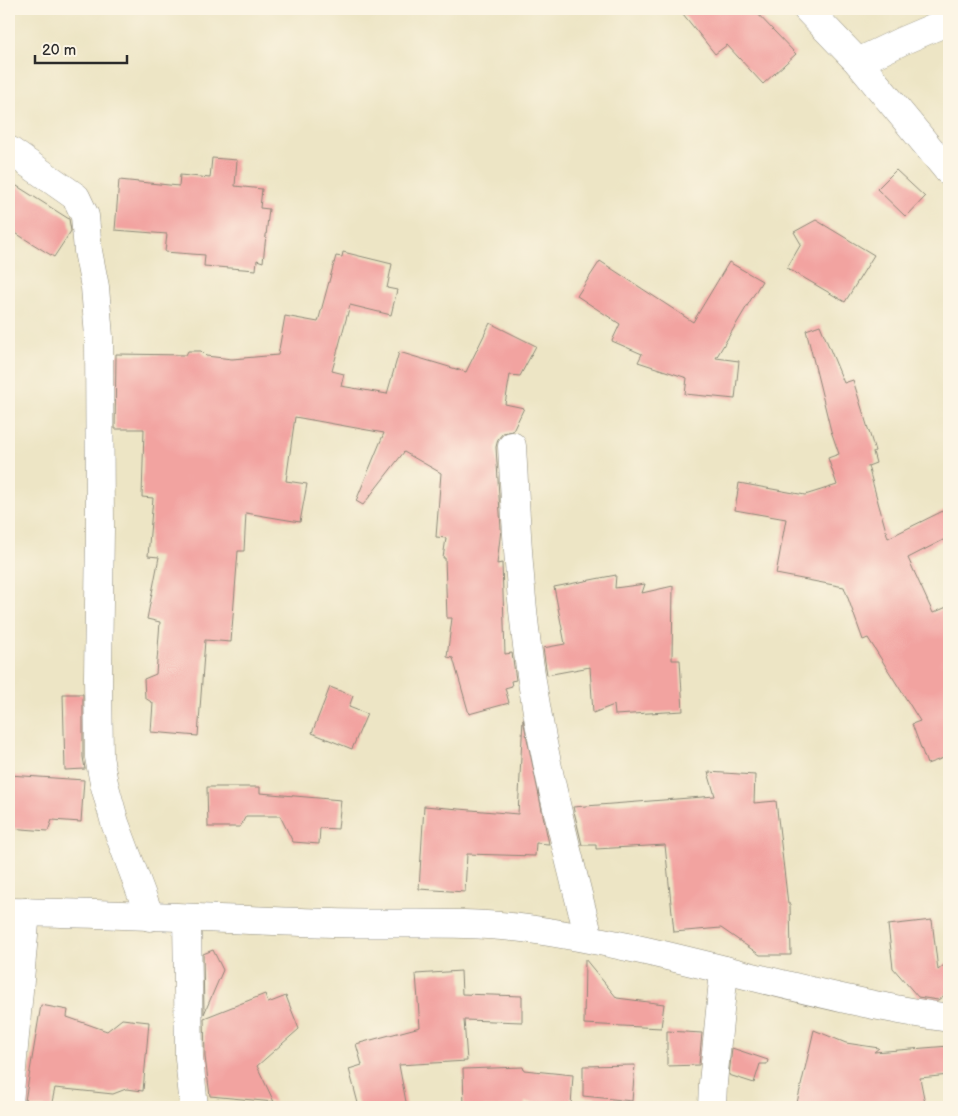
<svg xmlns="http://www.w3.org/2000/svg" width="958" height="1116" viewBox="0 0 958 1116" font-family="'Balsamiq Sans',sans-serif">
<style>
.building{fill:#f2a3a0}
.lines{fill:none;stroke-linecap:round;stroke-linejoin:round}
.street-casing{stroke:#8c8878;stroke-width:29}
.street{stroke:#fff;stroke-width:28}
</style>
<rect width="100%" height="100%" fill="#fcf5e5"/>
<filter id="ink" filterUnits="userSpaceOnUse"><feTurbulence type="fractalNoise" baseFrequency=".02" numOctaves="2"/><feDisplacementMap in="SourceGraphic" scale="10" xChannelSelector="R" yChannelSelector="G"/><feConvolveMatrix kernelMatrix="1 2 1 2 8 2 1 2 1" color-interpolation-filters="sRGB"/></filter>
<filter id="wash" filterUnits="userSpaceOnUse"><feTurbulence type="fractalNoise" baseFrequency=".0096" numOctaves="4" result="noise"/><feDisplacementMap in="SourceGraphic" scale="20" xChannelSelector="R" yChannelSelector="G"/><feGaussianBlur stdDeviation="1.12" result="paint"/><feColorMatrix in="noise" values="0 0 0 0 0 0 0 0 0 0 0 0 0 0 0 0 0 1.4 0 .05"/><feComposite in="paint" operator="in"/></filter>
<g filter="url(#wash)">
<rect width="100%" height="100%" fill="#ede5c5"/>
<g id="blocks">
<g class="building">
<path d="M 679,9 L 753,9 L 796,54 L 763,84 L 727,45 L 715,54 Z"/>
<path d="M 212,158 L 237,160 L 235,186 L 262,189 L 260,208 L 269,209 L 263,262 L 257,260 L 256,270 L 204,266 L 205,255 L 165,252 L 167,234 L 115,230 L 119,180 L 179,186 L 180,175 L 210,178 Z"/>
<path d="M 896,170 L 925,197 L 906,217 L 877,189 Z"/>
<path d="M 9,181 L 69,219 L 71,231 L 54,257 L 9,229 Z"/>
<path d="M 816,220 L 874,255 L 845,302 L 787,268 L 801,244 L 794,232 Z"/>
<path d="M 343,252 L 392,264 L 387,288 L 397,290 L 391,315 L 350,305 L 332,371 L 344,374 L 341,386 L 387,394 L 399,352 L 466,372 L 490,323 L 536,346 L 520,376 L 510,375 L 505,404 L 524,408 L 513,431 L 503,433 L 498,439 L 496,447 L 501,529 L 497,564 L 502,563 L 505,654 L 512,653 L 516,680 L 511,681 L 512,686 L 505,688 L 509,703 L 469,714 L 453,658 L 447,657 L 452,618 L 447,618 L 445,558 L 443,558 L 446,538 L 436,537 L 441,473 L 404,452 L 363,505 L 356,501 L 384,433 L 295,417 L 286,481 L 307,484 L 300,522 L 246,513 L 244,551 L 238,551 L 231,642 L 205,640 L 198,736 L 151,732 L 153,703 L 145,698 L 144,679 L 156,674 L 160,622 L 147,619 L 159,557 L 148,556 L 153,498 L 142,497 L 144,429 L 115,429 L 116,354 L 186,355 L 188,351 L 201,351 L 206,356 L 232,359 L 278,355 L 285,316 L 318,322 L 336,256 L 342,257 Z"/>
<path d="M 600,261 L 693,322 L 729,262 L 762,281 L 716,358 L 739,361 L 735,399 L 685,394 L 687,378 L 638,362 L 642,354 L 612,341 L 620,324 L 577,296 Z"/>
<path d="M 820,325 L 844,383 L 853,380 L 875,451 L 873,452 L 876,463 L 868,466 L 888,538 L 949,508 L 949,537 L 908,558 L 933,613 L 949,606 L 949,756 L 927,764 L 912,724 L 920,721 L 868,638 L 863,640 L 844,587 L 776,574 L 786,519 L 735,510 L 739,483 L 805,495 L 837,485 L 828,458 L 839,454 L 831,431 L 806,330 Z"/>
<path d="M 616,575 L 615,588 L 645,584 L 642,593 L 673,586 L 672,660 L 680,660 L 683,711 L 615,715 L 614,705 L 593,713 L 590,667 L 547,675 L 543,648 L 565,644 L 554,587 Z"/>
<path d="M 330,687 L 353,696 L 349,707 L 367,714 L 352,749 L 312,733 Z"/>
<path d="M 63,694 L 83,694 L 83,757 L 85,769 L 65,770 Z"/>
<path d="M 523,719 L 549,844 L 536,843 L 535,856 L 467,854 L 465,892 L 419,889 L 424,806 L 518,814 Z"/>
<path d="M 708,772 L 755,775 L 754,803 L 776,801 L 788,904 L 790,904 L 791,955 L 760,955 L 721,928 L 674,932 L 665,845 L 596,849 L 596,845 L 582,845 L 573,807 L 715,796 Z"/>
<path d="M 9,775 L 84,780 L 81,822 L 52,820 L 48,831 L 9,828 Z"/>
<path d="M 207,787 L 260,787 L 260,793 L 341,800 L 338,829 L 320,828 L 319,844 L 293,842 L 280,816 L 246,816 L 240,827 L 208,827 Z"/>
<path d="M 932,920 L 938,970 L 949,961 L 949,992 L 938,1000 L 918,997 L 893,968 L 888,925 Z"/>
<path d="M 213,950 L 223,970 L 204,1014 L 203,954 Z"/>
<path d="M 585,959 L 617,998 L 664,1004 L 661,1028 L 584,1024 Z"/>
<path d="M 461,971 L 462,994 L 522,996 L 522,1022 L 464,1020 L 467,1061 L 399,1065 L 407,1107 L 359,1107 L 349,1069 L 362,1065 L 356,1044 L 420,1027 L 416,974 Z"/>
<path d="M 265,994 L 268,1003 L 286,996 L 299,1029 L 257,1066 L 274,1102 L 210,1096 L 205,1057 L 204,1018 Z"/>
<path d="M 41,1005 L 68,1010 L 67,1017 L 107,1031 L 122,1019 L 149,1022 L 143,1091 L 126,1089 L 113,1094 L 55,1088 L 51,1107 L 24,1107 Z"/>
<path d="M 814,1030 L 846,1043 L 879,1048 L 874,1052 L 949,1046 L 949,1075 L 920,1078 L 925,1103 L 910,1105 L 911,1107 L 796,1107 Z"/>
<path d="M 667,1031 L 702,1033 L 699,1065 L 667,1066 Z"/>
<path d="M 732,1048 L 768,1060 L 767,1064 L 760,1064 L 754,1083 L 729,1075 Z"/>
<path d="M 635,1065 L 632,1101 L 583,1096 L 583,1066 Z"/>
<path d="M 523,1067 L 524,1070 L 573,1075 L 571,1106 L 525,1102 L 525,1107 L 464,1107 L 463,1069 Z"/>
</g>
</g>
</g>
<g filter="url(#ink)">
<use href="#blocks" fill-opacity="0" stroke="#8c8878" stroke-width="1"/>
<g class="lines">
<g class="street-casing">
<g id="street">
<path d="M 807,9 L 858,62 L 949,172"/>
<path d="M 858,62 L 902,41 L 949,21"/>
<path d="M 9,150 L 76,197 L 85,216 L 88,251 L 95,287 L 99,337 L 100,528 L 98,677 L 99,757 L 104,783 L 115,823 L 150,917"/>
<path d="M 512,446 C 516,518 519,589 529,661 C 542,755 566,847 589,938"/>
<path d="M 9,912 C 117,913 225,920 333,923 C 398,925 464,920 529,929 C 671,949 807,998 949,1018"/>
<path d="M 187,918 L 189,1058 L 194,1107"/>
<path d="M 9,1103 L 26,912"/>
<path d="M 712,1107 L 713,1083 L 724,970"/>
</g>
</g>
<use href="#street" class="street"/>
</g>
</g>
<rect width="958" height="1116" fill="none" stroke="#fcf5e5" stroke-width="30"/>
<path d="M35 55v8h92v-8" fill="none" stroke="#2b2b2b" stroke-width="2.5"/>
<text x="42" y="55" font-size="15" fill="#2b2b2b" stroke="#fcf5e5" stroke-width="4" paint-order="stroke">20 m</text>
</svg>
